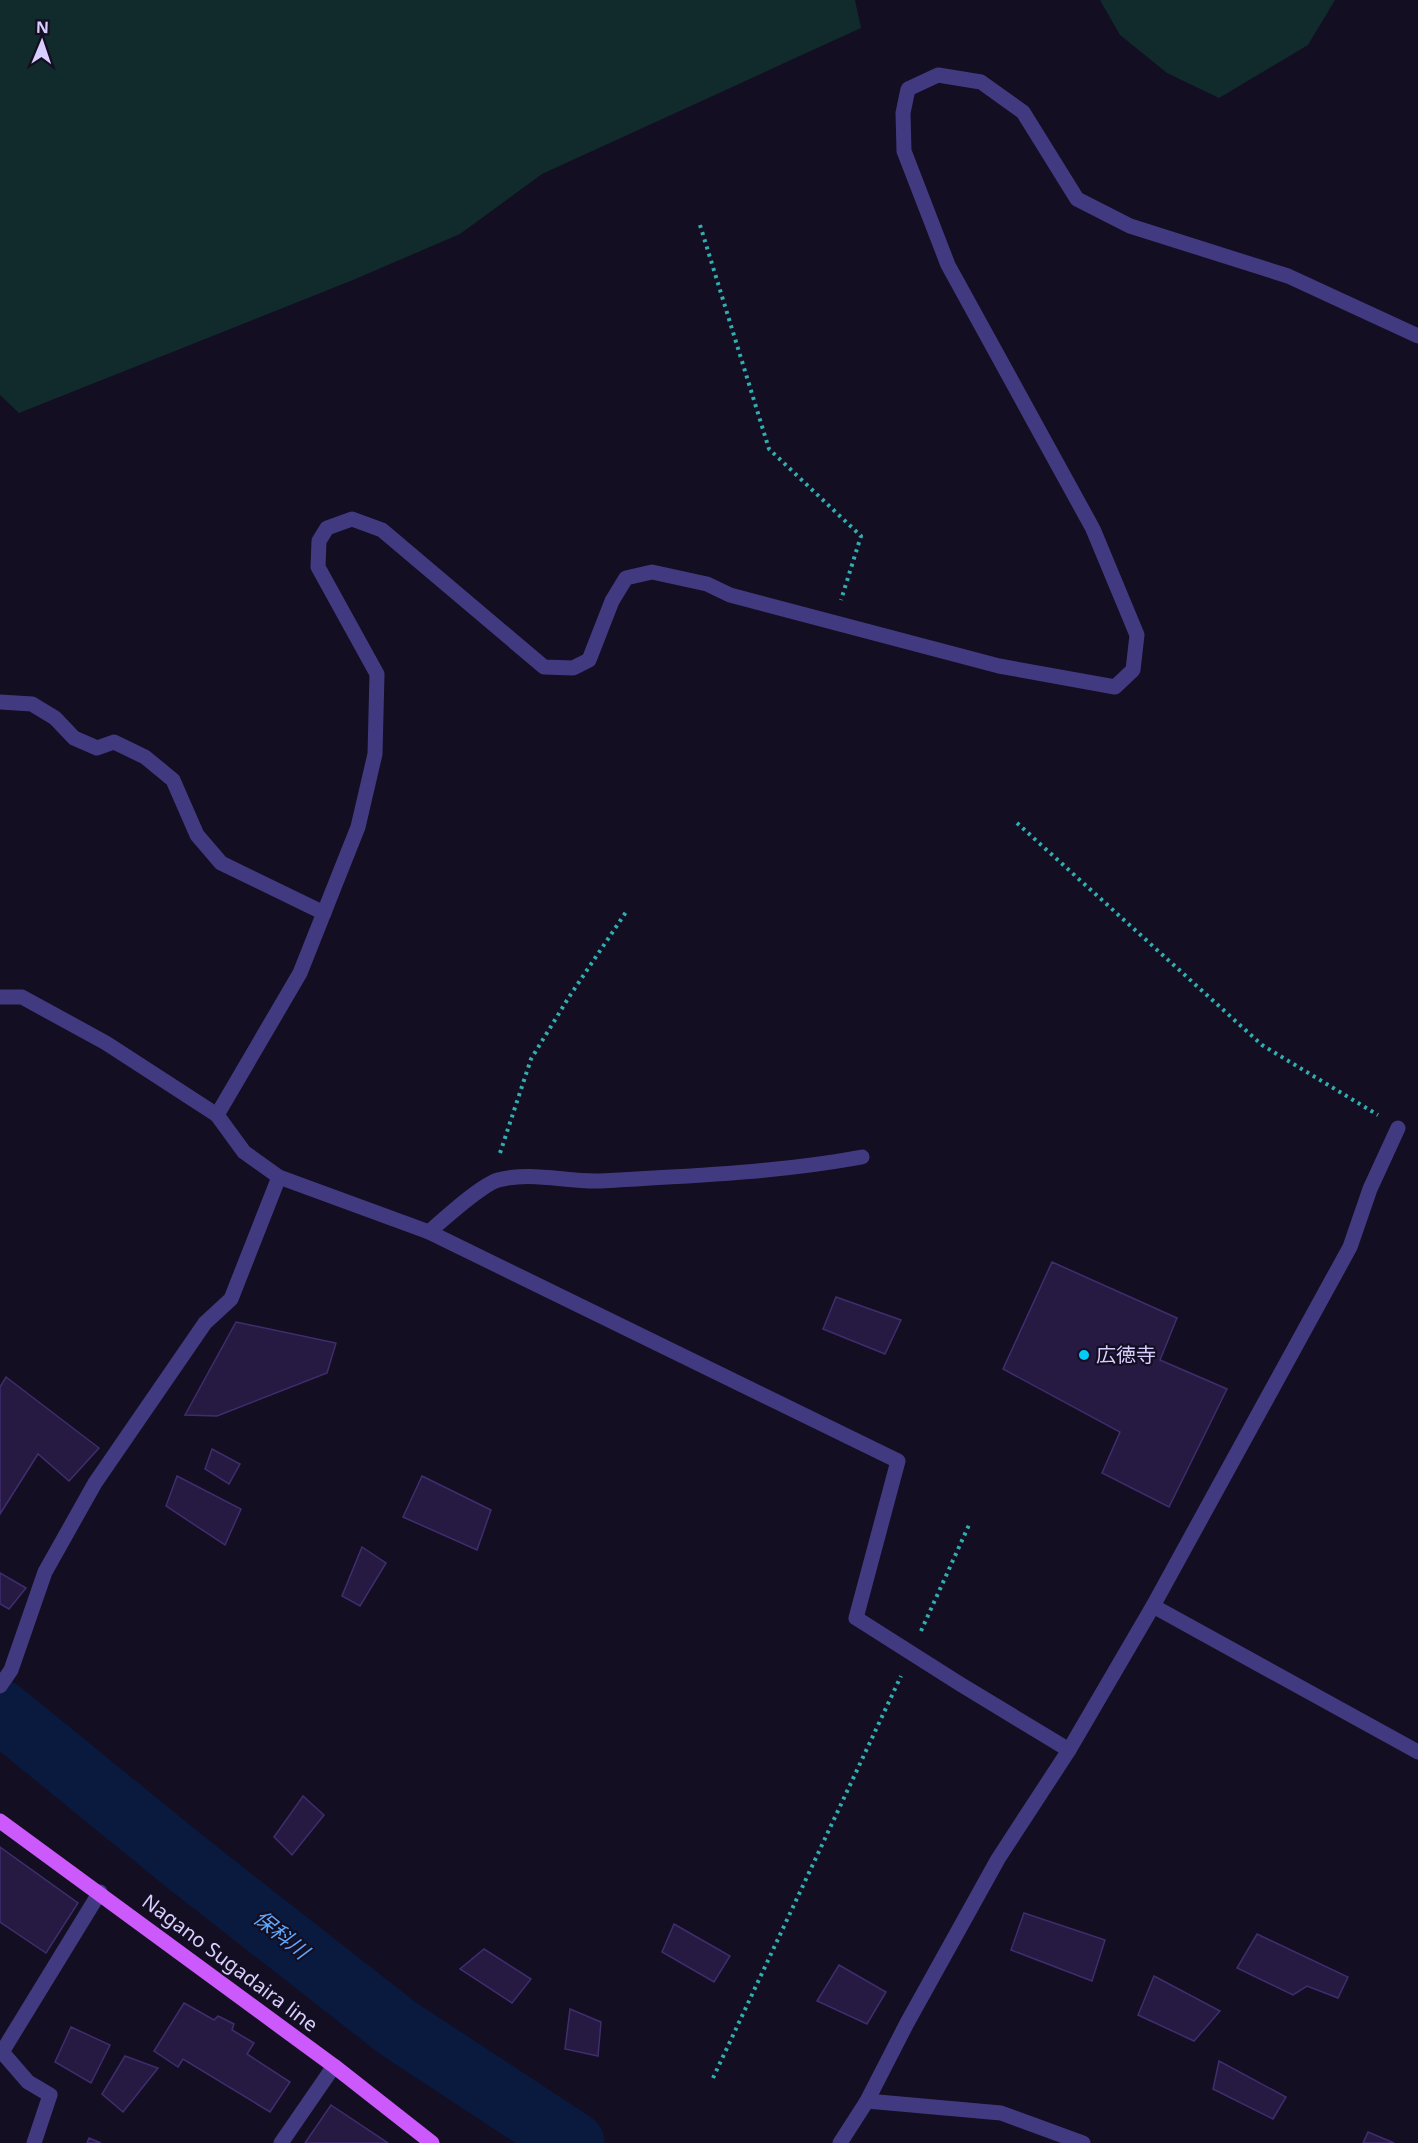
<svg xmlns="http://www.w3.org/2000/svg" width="1418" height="2143" viewBox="0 0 1418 2143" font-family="'Noto Sans','Noto Sans JP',sans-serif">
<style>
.green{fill:#112a2c}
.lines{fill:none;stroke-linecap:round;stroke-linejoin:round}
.river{stroke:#0a193e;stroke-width:63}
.building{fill:#261a42;stroke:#3f2d6e;stroke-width:1.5}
.path{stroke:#30afb2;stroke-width:4;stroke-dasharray:3 4.5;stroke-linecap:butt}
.service{stroke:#423a80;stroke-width:15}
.minor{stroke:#423a80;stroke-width:15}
.primary{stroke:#cc59fc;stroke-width:15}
.poi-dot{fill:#04caf6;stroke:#130e22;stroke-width:2}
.labels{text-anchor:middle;stroke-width:4.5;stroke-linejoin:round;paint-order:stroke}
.poi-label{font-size:20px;fill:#d9cffe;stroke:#130e22;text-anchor:start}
.street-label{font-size:20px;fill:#d9cffe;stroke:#130e22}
.water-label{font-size:21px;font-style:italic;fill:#5fa7fc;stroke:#130e22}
</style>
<rect width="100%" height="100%" fill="#130e22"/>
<!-- green -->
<g class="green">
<polygon points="0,0 855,0 861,28 542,174 460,234 353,280 19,413 0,395"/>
<polygon points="1100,0 1335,0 1308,45 1219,98 1167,73 1120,35"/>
</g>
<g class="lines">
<!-- river -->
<polyline class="river" points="0,1711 188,1864 399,2029 573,2143"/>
</g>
<!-- building -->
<g class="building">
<polygon points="1052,1262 1177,1318 1160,1360 1227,1389 1169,1507 1102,1473 1120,1432 1003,1369"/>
<polygon points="836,1297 901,1320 885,1354 823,1329"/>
<polygon points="236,1322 336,1343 327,1373 217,1416 185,1415"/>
<polygon points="6,1377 99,1448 69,1481 38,1454 0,1514 0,1387"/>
<polygon points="212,1449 240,1464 229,1484 205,1469"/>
<polygon points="177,1476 241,1509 225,1545 166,1506"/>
<polygon points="422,1476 491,1510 477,1550 403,1517"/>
<polygon points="362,1547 386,1563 360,1606 342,1596"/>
<polygon points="0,1573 26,1588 9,1609 0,1604"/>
<polygon points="303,1796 324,1815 292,1855 274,1837"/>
<polygon points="0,1847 78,1903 46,1953 0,1922"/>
<polygon points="1024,1913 1105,1940 1092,1981 1011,1950"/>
<polygon points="674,1924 730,1956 714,1982 662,1952"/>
<polygon points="1257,1934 1348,1977 1338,1998 1307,1986 1293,1995 1237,1968"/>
<polygon points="484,1949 531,1979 512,2003 460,1969"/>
<polygon points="839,1965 886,1992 867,2024 817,2001"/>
<polygon points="1154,1976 1220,2011 1194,2041 1138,2015"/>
<polygon points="184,2003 214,2020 218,2016 234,2024 232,2030 254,2043 247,2054 290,2082 270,2112 183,2059 178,2067 154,2051"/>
<polygon points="570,2009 601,2022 598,2056 565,2049"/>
<polygon points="71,2027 110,2045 91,2083 55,2062"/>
<polygon points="125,2056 158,2068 123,2112 102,2094"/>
<polygon points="1219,2061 1286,2097 1273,2119 1213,2089"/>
<polygon points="331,2105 388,2143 305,2143"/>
<polygon points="1368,2132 1394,2143 1363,2143"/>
<polygon points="89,2138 101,2143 87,2143"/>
</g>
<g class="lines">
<!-- path -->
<g class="path">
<polyline points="700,225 769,449 861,536 841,600"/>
<polyline points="1017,823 1262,1045 1378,1115"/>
<polyline points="500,1153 531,1059 569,997 626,912"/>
<polyline points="921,1631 969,1525"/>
<polyline points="713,2078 901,1676"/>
</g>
<!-- service -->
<polyline class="service" points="34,2143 50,2095 28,2082 2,2052 100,1892"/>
<!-- minor -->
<g class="minor">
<polyline points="0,702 32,704 55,718 74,738 97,748 114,742 145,757 173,780 197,835 221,863 324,913"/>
<polyline points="0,997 22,997 106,1043 217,1115 244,1152 279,1177 429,1232 898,1461 856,1618 960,1684 1069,1750"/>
<polyline points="217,1115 300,973 358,827 375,754 377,674 318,567 319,541 327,528 352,519 382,530 544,667 573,668 589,660 612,601 626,578 652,572 707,584 730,595 999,666 1115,687 1133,670 1137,635 1093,529 948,265 904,151 903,113 908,89 938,75 981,82 1023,112 1077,199 1130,226 1288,276 1418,336"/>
<path d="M429 1232C444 1219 481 1185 498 1180 531 1171 566 1182 599 1181 686 1176 776 1173 862 1157"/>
<polyline points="1153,1606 1418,1752"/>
<polyline points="0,1686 11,1670 45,1572 95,1483 205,1323 231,1299 279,1177"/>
<polyline points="867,2101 1001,2113 1083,2143"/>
<polyline points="281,2143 334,2066"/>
<polyline points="840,2143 867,2101 907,2023 998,1859 1069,1750 1153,1606 1350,1247 1370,1189 1398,1128"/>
</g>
<!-- primary -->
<polyline class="primary" points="0,1821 334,2066 432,2143"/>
</g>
<!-- markers -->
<circle class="poi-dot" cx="1084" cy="1355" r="6"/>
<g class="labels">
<!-- poi labels -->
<g class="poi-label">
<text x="1096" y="1362">広徳寺</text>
</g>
<!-- street labels -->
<g class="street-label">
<text transform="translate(230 1963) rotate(37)" y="7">Nagano Sugadaira line</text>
</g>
<!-- water labels -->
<g class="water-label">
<text transform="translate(281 1935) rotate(39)" y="7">保科川</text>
</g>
</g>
<!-- north arrow -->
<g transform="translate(42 42) rotate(2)" stroke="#130e22" stroke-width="4.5" paint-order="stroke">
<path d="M0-4.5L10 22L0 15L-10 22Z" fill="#d9cffe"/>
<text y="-9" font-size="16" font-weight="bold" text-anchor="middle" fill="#d9cffe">N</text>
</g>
</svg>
